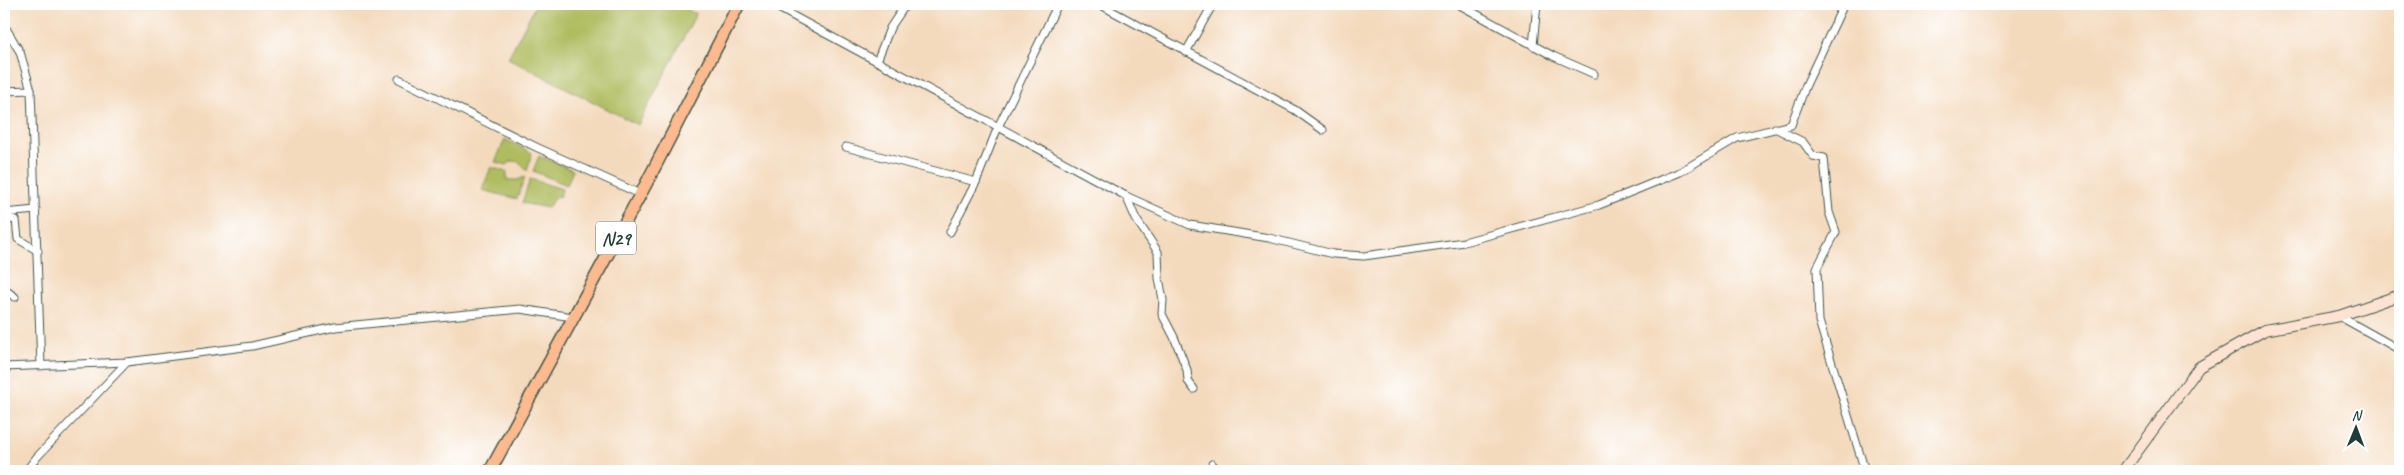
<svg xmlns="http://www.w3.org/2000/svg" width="2404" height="475" viewBox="0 0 2404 475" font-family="Caveat,sans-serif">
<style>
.green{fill:#afbc5e;stroke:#677c49}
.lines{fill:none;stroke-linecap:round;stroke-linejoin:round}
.street-casing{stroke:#3f5549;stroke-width:9}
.secondary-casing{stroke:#3f5549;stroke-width:12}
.primary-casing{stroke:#3f5549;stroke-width:14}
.street{stroke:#fff;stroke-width:7}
.secondary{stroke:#fee3d2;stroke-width:10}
.primary{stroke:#fcba8e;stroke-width:11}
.labels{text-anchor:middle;stroke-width:4;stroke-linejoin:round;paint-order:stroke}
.shield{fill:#fff;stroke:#627771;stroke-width:1}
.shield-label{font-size:19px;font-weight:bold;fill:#1f3d34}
</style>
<rect width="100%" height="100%" fill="#fff"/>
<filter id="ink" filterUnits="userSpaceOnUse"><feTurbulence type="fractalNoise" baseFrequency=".02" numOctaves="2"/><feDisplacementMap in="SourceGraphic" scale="10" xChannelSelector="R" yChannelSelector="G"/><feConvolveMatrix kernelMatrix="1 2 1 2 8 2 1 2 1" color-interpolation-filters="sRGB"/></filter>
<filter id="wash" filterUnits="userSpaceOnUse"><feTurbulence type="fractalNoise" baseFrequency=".0096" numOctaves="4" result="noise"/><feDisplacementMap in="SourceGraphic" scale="20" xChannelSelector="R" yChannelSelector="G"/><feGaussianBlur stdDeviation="1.12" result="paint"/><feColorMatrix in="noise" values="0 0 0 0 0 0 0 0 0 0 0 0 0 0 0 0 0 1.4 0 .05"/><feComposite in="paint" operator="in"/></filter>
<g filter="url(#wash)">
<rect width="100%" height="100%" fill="#f4dabd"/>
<!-- green -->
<g class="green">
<polygon points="536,4 677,4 696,14 638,125 508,58"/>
<polygon points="505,139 532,153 527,171 519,162 512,161 507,165 495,162"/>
<polygon points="539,156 573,170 567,185 533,171"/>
<polygon points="491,167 507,172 507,180 517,180 525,177 517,199 482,190"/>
<polygon points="530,179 562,189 560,196 554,198 548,208 522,203"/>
</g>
</g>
<g filter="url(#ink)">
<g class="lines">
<defs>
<g id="street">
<polyline points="771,4 1126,196 1190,225 1269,238 1333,254 1364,256 1464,242 1599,205 1680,172 1737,138 1791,125 1806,85 1844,4"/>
<polyline points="1099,4 1295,110 1323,130"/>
<polyline points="1458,4 1553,56 1594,74"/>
<polyline points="4,25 20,52 31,90 41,366"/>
<polyline points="1533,46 1537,4"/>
<polyline points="1186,52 1213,4"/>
<polyline points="877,61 890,28 906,4"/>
<polyline points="399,79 536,147 640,194"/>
<polyline points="4,91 31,90"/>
<polyline points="1775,128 1803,142 1813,156 1824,158 1829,212 1836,232 1817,268 1819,321 1865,471"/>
<polyline points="846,147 976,182"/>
<polyline points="1126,196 1136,219 1158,252 1159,278 1163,300 1162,314 1174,337 1187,370 1188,381 1194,389"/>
<polyline points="4,213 36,210"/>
<polyline points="4,218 16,220 18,239 38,251"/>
<polyline points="950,232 976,182 998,127 1058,4"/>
<polyline points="4,289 15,297"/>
<polyline points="2339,316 2400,350"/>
<polyline points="4,367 127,362 252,346 335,327 520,309 573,317"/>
<polyline points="1212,464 1218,471"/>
<polyline points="26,471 37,457 127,362"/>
</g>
<polyline id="secondary" points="2123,471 2199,367 2265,330 2339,316 2400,295"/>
<polyline id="primary" points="490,471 646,184 739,4"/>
</defs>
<!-- street casing -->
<use href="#street" class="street-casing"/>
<!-- secondary casing -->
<use href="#secondary" class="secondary-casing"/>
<!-- primary casing -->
<use href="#primary" class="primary-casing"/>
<!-- street -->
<use href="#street" class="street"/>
<!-- secondary -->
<use href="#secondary" class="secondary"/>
<!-- primary -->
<use href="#primary" class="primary"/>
</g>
</g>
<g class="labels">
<!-- shield labels -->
<rect class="shield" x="596" y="221.5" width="40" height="33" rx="4"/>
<g class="shield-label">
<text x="616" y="245">N29</text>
</g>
</g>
<!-- margin -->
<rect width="2404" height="475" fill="none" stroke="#fff" stroke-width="20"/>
<!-- north arrow -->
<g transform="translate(2356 428) rotate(1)" stroke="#ffffff" stroke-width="4" paint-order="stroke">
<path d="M0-4L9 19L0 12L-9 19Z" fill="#1f3d34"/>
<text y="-8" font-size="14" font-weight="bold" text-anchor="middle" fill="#1f3d34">N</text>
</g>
</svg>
